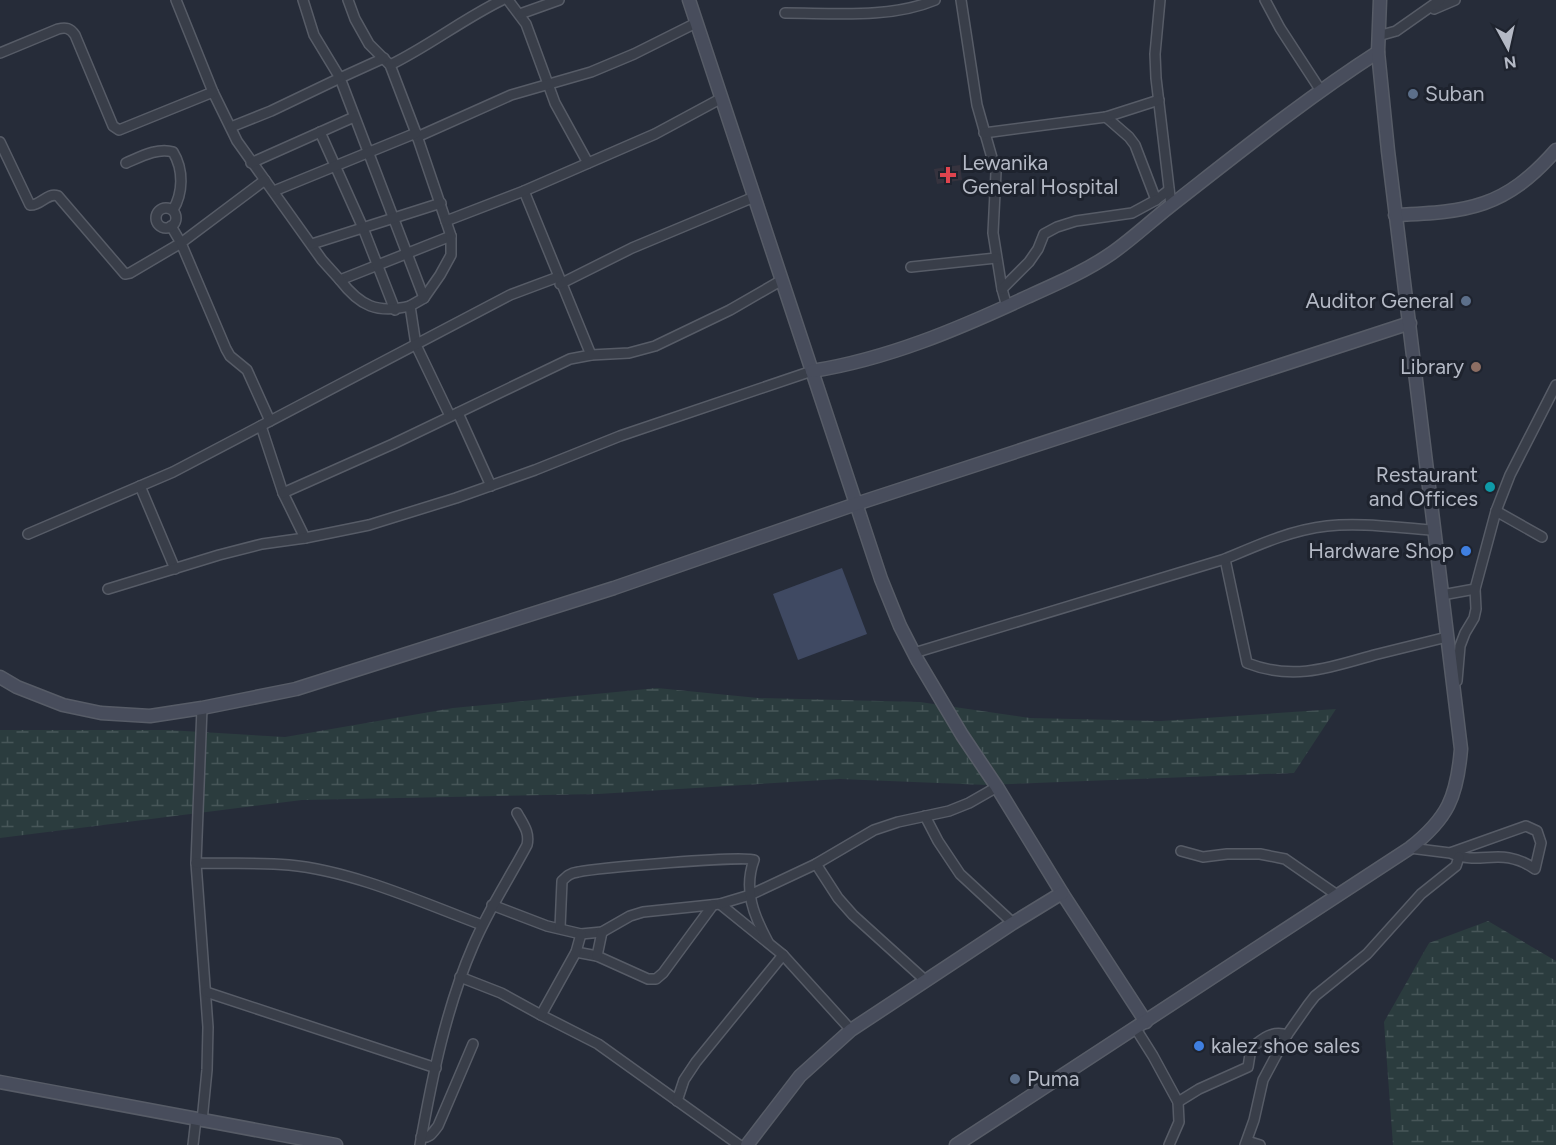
<svg xmlns="http://www.w3.org/2000/svg" width="1556" height="1145" viewBox="0 0 1556 1145" font-family="Figtree,sans-serif">
<style>
.medical{fill:#36333e}
.wetland{fill:url(#wetland-marsh)}
.water{fill:#3f4962}
.lines{fill:none;stroke-linecap:round;stroke-linejoin:round}
.street-casing{stroke:#575c67;stroke-width:12}
.secondary-casing{stroke:#575c67;stroke-width:15}
.street{stroke:#393e49;stroke-width:9}
.secondary{stroke:#484d5c;stroke-width:12}
.service-dot{fill:#5c6f8a;stroke:#1e232e;stroke-width:2}
.health-dot{fill:#e0444e;stroke:#1e232e;stroke-width:2}
.education-dot{fill:#8d6e63;stroke:#1e232e;stroke-width:2}
.culture-dot{fill:#0f9aa8;stroke:#1e232e;stroke-width:2}
.shop-dot{fill:#3f7fe0;stroke:#1e232e;stroke-width:2}
.labels{text-anchor:middle;stroke-width:6;stroke-linejoin:round;paint-order:stroke}
.poi-label{font-size:21px;fill:#b4b9c5;stroke:#1e232e;text-anchor:start}
</style>
<defs>
<pattern id="wetland-marsh" width="20" height="14" patternUnits="userSpaceOnUse" patternTransform="scale(1.5)"><rect width="20" height="14" fill="#2b3c3e"/><path d="M1 5h8M5 5V1M11 12h8M15 12V8" fill="none" stroke="#475658"/></pattern>
</defs>
<rect width="100%" height="100%" fill="#262c39"/>
<!-- medical -->
<polygon class="medical" points="960,165 962,180 937,184 934,169"/>
<!-- wetland -->
<g class="wetland">
<polygon points="657,688 758,698 920,702 1030,718 1161,721 1336,709 1294,773 987,785 840,779 598,794 302,800 0,838 0,730 168,730 285,737 453,708"/>
<polygon points="1488,921 1556,961 1556,1145 1393,1145 1384,1022 1429,943"/>
</g>
<!-- water -->
<polygon class="water" points="842,568 867,634 798,660 773,594"/>
<g class="lines">
<defs>
<g id="street">
<polyline points="176,0 213,92 237,141 322,260 340,280 451,236"/>
<polyline points="348,0 355,19 369,44 390,65 416,133 451,236 451,255 440,275 424,298 410,306 416,345 450,416"/>
<polyline points="508,0 526,24 555,103 588,163"/>
<polyline points="961,0 977,105 996,172 993,233 1002,289 1007,307"/>
<polyline points="1160,0 1155,54 1156,78 1171,205"/>
<polyline points="1265,0 1280,28 1321,91"/>
<polyline points="1434,9 1455,0"/>
<path d="M785 13C833 13 890 19 935 0"/>
<polyline points="520,14 559,0"/>
<polyline points="1378,36 1396,31 1440,0"/>
<path d="M0 53 58 29C66 27 70 28 75 35L113 126 119 130 213 92"/>
<polyline points="384,58 340,78 424,298"/>
<path d="M390 65C429 46 463 19 502 0"/>
<polyline points="1106,117 1129,137 1135,145 1156,200 1169,190"/>
<polyline points="231,127 271,111 340,78 314,35 303,0"/>
<polyline points="320,132 363,228 395,310"/>
<polyline points="984,133 1106,117 1159,100"/>
<polyline points="417,137 511,95 591,72 634,54 696,23"/>
<path d="M0 142 30 205C41 206 47 192 58 196L125 274 130 273 181 243 171 226"/>
<path d="M126 163C140 157 158 147 173 152 184 170 183 193 173 210"/>
<polyline points="251,163 354,117"/>
<polyline points="265,180 181,243 226,349 230,356 247,370 270,421"/>
<polyline points="274,191 416,133"/>
<polyline points="524,191 591,355"/>
<circle cx="166" cy="218" r="10"/>
<polyline points="446,221 524,191 655,134 720,99"/>
<polyline points="312,244 441,203"/>
<polyline points="911,267 996,258"/>
<path d="M340 280C360 306 377 314 410 306"/>
<polyline points="560,284 632,248 754,197"/>
<polyline points="1002,289 1029,262 1038,249 1044,234 1057,227 1076,221 1132,213 1156,200"/>
<polyline points="458,413 491,486"/>
<polyline points="261,426 283,493 305,538"/>
<polyline points="140,486 175,569"/>
<polyline points="283,493 393,444 570,359 591,355 629,353 655,346 730,310 782,280"/>
<polyline points="1496,511 1542,537"/>
<polyline points="28,534 173,472 510,295 558,277"/>
<path d="M1225 559 1247 663C1293 681 1329 668 1374 655 1398 649 1422 643 1447 637"/>
<polyline points="108,589 219,555 262,544 305,538 369,525 456,498 535,470 620,436 812,371"/>
<polyline points="1442,595 1475,589 1496,511 1510,475 1556,385"/>
<path d="M914 653 1225 559C1258 545 1291 530 1327 526 1361 522 1399 528 1433 530"/>
<polyline points="1457,681 1460,646 1465,633 1474,618 1476,609 1475,589"/>
<polyline points="202,708 196,863 208,1027 207,1070 202,1121"/>
<polyline points="925,816 938,841 960,874 1013,923"/>
<path d="M1410 848 1450 853 1526 826 1537 831 1541 843 1535 869C1500 845 1482 867 1450 853"/>
<polyline points="1181,851 1203,857 1227,854 1260,854 1285,859 1337,895"/>
<path d="M196 863C227 864 258 862 289 865 353 871 421 902 482 925"/>
<polyline points="816,864 838,898 853,915 926,981"/>
<polyline points="720,904 783,955 851,1030"/>
<polyline points="492,905 547,926 581,934 602,932 630,916 643,912 720,904 750,895 816,864 874,830 898,822 949,811 969,803 997,787"/>
<path d="M560 928 562 881C567 876 570 873 578 872 597 868 745 855 754 860 743 890 754 916 768 942"/>
<polyline points="576,952 597,956 648,979 656,979 663,973 713,905"/>
<polyline points="597,956 602,932"/>
<polyline points="460,977 501,993 541,1015 598,1044 739,1145"/>
<polyline points="206,992 436,1068"/>
<polyline points="541,1015 576,952 581,934"/>
<polyline points="1136,1029 1153,1056 1178,1102 1179,1122 1169,1145"/>
<polyline points="677,1101 684,1080 696,1062 783,955"/>
<path d="M1178 1102 1199 1089 1248 1067 1251 1048C1262 1039 1272 1030 1287 1035"/>
<path d="M421 1137C430 1139 433 1132 438 1126L473 1044"/>
<polyline points="1247,1141 1260,1145"/>
<polyline points="193,1145 196,1119"/>
<path d="M420 1145C432 1078 446 1008 473 946 488 910 509 879 527 845 530 832 523 824 517 813"/>
<polyline points="1245,1145 1254,1120 1263,1080 1287,1035 1308,1005 1315,996 1367,954 1421,894 1456,866 1459,857"/>
</g>
<g id="secondary">
<polyline points="689,0 881,579 900,626 918,661 962,735 997,787 1062,893 1146,1022"/>
<path d="M1395 215C1469 212 1505 208 1556 150"/>
<path d="M812 371C888 359 958 329 1027 297 1056 284 1086 271 1112 253 1132 239 1150 222 1169 207 1237 154 1305 99 1378 52"/>
<polyline points="0,677 17,687 63,705 101,713 150,716 202,708 296,689 614,588 856,504 1410,323"/>
<polyline points="0,1082 336,1145"/>
<polyline points="747,1145 800,1076 851,1030 1013,923 1062,893"/>
<path d="M956 1145 1410 848C1448 818 1457 797 1461 749L1388 151 1378 52 1380 0"/>
</g>
</defs>
<!-- street casing -->
<use href="#street" class="street-casing"/>
<!-- secondary casing -->
<use href="#secondary" class="secondary-casing"/>
<!-- street -->
<use href="#street" class="street"/>
<!-- secondary -->
<use href="#secondary" class="secondary"/>
</g>
<!-- markers -->
<g class="service-dot">
<circle cx="1413" cy="94" r="6"/>
<circle cx="1466" cy="301" r="6"/>
<circle cx="1015" cy="1079" r="6"/>
</g>
<path class="health-dot" d="M945 166h6v6h6v6h-6v6h-6v-6h-6v-6h6z"/>
<circle class="education-dot" cx="1476" cy="367" r="6"/>
<circle class="culture-dot" cx="1490" cy="487" r="6"/>
<g class="shop-dot">
<circle cx="1466" cy="551" r="6"/>
<circle cx="1199" cy="1046" r="6"/>
</g>
<g class="labels">
<!-- poi labels -->
<g class="poi-label">
<text x="1425" y="101">Suban</text>
<text x="962" y="170">Lewanika<tspan x="962" dy="24">General Hospital</tspan></text>
<text x="1454" y="308" text-anchor="end">Auditor General</text>
<text x="1464" y="374" text-anchor="end">Library</text>
<text x="1478" y="482" text-anchor="end">Restaurant<tspan x="1478" dy="24">and Offices</tspan></text>
<text x="1454" y="558" text-anchor="end">Hardware Shop</text>
<text x="1211" y="1053">kalez shoe sales</text>
<text x="1027" y="1086">Puma</text>
</g>
</g>
<!-- north arrow -->
<g transform="translate(1508 48) rotate(172)" stroke="#1e232e" stroke-width="4.5" paint-order="stroke">
<path d="M0-4.5L10 22L0 15L-10 22Z" fill="#b4b9c5"/>
<text y="-9" font-size="16" font-weight="bold" text-anchor="middle" fill="#b4b9c5">N</text>
</g>
</svg>
